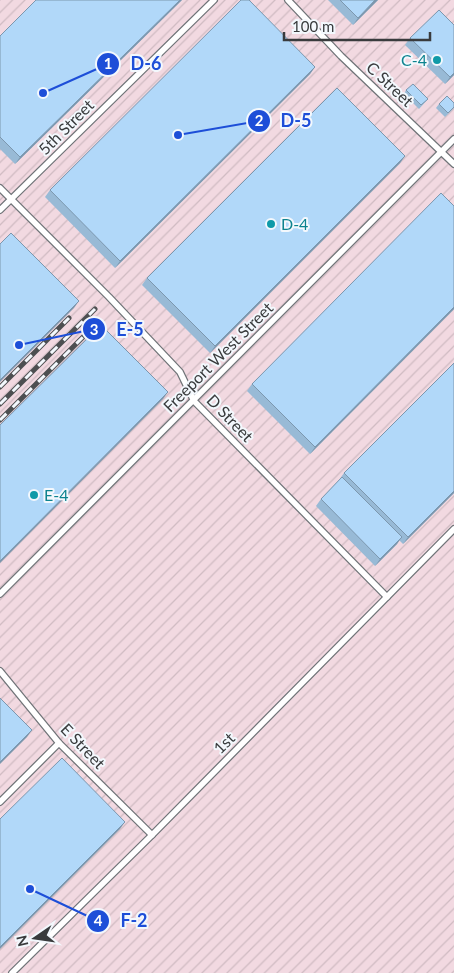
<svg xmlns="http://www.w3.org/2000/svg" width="454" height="973" viewBox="0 0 454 973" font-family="Lato,sans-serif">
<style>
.industrial{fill:url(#industrial-furrows)}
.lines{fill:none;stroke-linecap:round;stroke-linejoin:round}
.lane-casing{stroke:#707478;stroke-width:8}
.lane{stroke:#fff;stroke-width:5.5}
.rail-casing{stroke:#4d4f51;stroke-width:5}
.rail{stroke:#f3f8fd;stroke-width:3;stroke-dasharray:9;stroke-linecap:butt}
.wall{fill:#98bad6}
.shaded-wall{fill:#7c97ae}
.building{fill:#b1d8f9;stroke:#7c97ae}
.culture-dot{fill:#0f9aa8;stroke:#f3f8fd;stroke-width:2}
.labels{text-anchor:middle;stroke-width:4;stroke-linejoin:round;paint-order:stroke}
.culture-label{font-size:16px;fill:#0d838f;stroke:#f3f8fd;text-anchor:start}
.street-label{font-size:16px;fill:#393b3d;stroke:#f3f8fd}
.leader{fill:none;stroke:#1d4ed8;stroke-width:2}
.callout-dot{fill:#1d4ed8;stroke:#f3f8fd;stroke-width:2}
.mark-label{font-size:15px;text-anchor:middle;font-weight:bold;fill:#fff}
.callout-label{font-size:18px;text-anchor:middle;font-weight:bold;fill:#1d4ed8;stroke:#f3f8fd;stroke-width:4;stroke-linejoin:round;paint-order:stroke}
</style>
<defs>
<pattern id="industrial-furrows" width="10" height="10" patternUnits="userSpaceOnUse" patternTransform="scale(1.25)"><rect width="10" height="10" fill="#f2d9e1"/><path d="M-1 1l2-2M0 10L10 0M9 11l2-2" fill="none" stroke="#d0bbc2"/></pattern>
</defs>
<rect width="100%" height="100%" fill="#e6ebef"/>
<!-- industrial -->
<rect class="industrial" x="0" y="0" width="454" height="973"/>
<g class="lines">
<defs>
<g id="lane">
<polyline points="288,0 341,56 454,164"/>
<polyline points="0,188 109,297 180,372 194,401 387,597"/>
<polyline points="0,210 214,0"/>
<polyline points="0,594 454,139"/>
<polyline points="0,671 59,743 152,835"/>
<polyline points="0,802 59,743"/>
<polyline points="12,973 152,835 454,529"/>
</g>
</defs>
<!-- lane casing -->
<use href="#lane" class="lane-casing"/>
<!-- lane -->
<use href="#lane" class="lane"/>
<defs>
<g id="rail">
<polyline points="0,387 69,318"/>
<polyline points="0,404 95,309"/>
<polyline points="0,420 91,329"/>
</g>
</defs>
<!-- rail casing -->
<use href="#rail" class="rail-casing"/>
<!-- rail -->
<use href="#rail" class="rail"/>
</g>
<!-- wall -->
<g class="wall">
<polygon points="182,0 15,164 0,149 0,36"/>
<polygon points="328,0 378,0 353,25"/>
<polygon points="454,25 454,75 445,84 405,45 410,38"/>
<polygon points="315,67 310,74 115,268 45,197 50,190"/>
<polygon points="406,90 428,99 419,109 404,94"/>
<polygon points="454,103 454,108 445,117 436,108 439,104"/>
<polygon points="405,156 400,163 210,353 142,285 147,278"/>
<polygon points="454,206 454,309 310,454 247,391 252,384"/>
<polygon points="344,473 454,493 403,544 399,540 397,544 375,566 316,506 321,499 339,480"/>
</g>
<!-- shaded-wall -->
<g class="shaded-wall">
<polygon points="180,0 182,0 15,164 20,157"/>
<polygon points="375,0 378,0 353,25 358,18"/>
<polygon points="315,67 310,74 115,268 120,261"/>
<polygon points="454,73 454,75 445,84 450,77"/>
<polygon points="405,156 400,163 210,353 215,346"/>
<polygon points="79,301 74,308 0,382 0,380"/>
<polygon points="454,307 454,309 310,454 315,447"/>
<polygon points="168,392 163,399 0,563 0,561"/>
<polygon points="454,491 454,493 403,544 408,537"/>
<polygon points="402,537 397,544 375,566 380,559"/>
<polygon points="32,730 27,737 0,764 0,762"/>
<polygon points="125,822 120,829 0,949 0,947"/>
</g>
<!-- building -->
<g class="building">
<polygon points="36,0 180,0 20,157 0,137 0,36"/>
<polygon points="241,0 249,0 315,67 120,261 50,190"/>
<polygon points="340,0 375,0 358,18"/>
<polygon points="439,10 454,25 454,73 450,77 410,38"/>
<polygon points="413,84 428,99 421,105 406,90"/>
<polygon points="337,88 405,156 215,346 147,278"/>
<polygon points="447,96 454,103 454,107 448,113 439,104"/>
<polygon points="441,193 454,206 454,307 315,447 252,384"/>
<polygon points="11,233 79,301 0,380 0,244"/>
<polygon points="101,325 168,392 0,561 0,425"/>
<polygon points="454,363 454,491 408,537 344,473"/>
<polygon points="342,477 402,537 380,559 321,499"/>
<polygon points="0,698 32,730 0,762"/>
<polygon points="62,758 125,822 0,947 0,819"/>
</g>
<!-- markers -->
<g class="culture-dot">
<circle cx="437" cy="60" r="5"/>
<circle cx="271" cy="224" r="5"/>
<circle cx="34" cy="495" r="5"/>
</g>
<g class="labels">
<!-- culture labels -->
<g class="culture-label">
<text x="427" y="66" text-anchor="end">C-4</text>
<text x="281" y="230">D-4</text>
<text x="44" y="501">E-4</text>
</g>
<!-- street labels -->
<g class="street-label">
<text transform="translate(390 84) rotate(43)" y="6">C Street</text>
<text transform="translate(66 127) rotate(-45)" y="6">5th Street</text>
<text transform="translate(218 357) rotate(-45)" y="6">Freeport West Street</text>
<text transform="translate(230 418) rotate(46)" y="6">D Street</text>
<text transform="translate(224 743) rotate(-45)" y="6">1st</text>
<text transform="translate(83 746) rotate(46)" y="6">E Street</text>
</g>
</g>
<!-- callouts -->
<path class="leader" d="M43 93L108 64M178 135L259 121M19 345L94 329M30 889L98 921"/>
<g class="callout-dot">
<circle cx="43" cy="93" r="5"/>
<circle cx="178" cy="135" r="5"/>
<circle cx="19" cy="345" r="5"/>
<circle cx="30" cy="889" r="5"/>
<circle cx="108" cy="64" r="12"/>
<circle cx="259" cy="121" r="12"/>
<circle cx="94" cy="329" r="12"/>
<circle cx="98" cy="921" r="12"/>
</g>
<g class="mark-label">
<text x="108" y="69">1</text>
<text x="259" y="126">2</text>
<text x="94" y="335">3</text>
<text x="98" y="926">4</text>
</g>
<g class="callout-label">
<text x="146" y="70">D-6</text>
<text x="296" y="127">D-5</text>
<text x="130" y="336">E-5</text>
<text x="134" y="927">F-2</text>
</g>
<!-- north arrow -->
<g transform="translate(35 938) rotate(257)" stroke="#f3f8fd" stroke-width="4" paint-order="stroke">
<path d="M0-4L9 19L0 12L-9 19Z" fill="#393b3d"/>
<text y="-8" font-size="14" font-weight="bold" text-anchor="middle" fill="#393b3d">N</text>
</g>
<!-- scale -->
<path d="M284 32v8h146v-8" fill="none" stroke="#393b3d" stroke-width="2.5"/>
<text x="292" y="32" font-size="15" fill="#393b3d" stroke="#f3f8fd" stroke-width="4" paint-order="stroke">100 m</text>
</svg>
